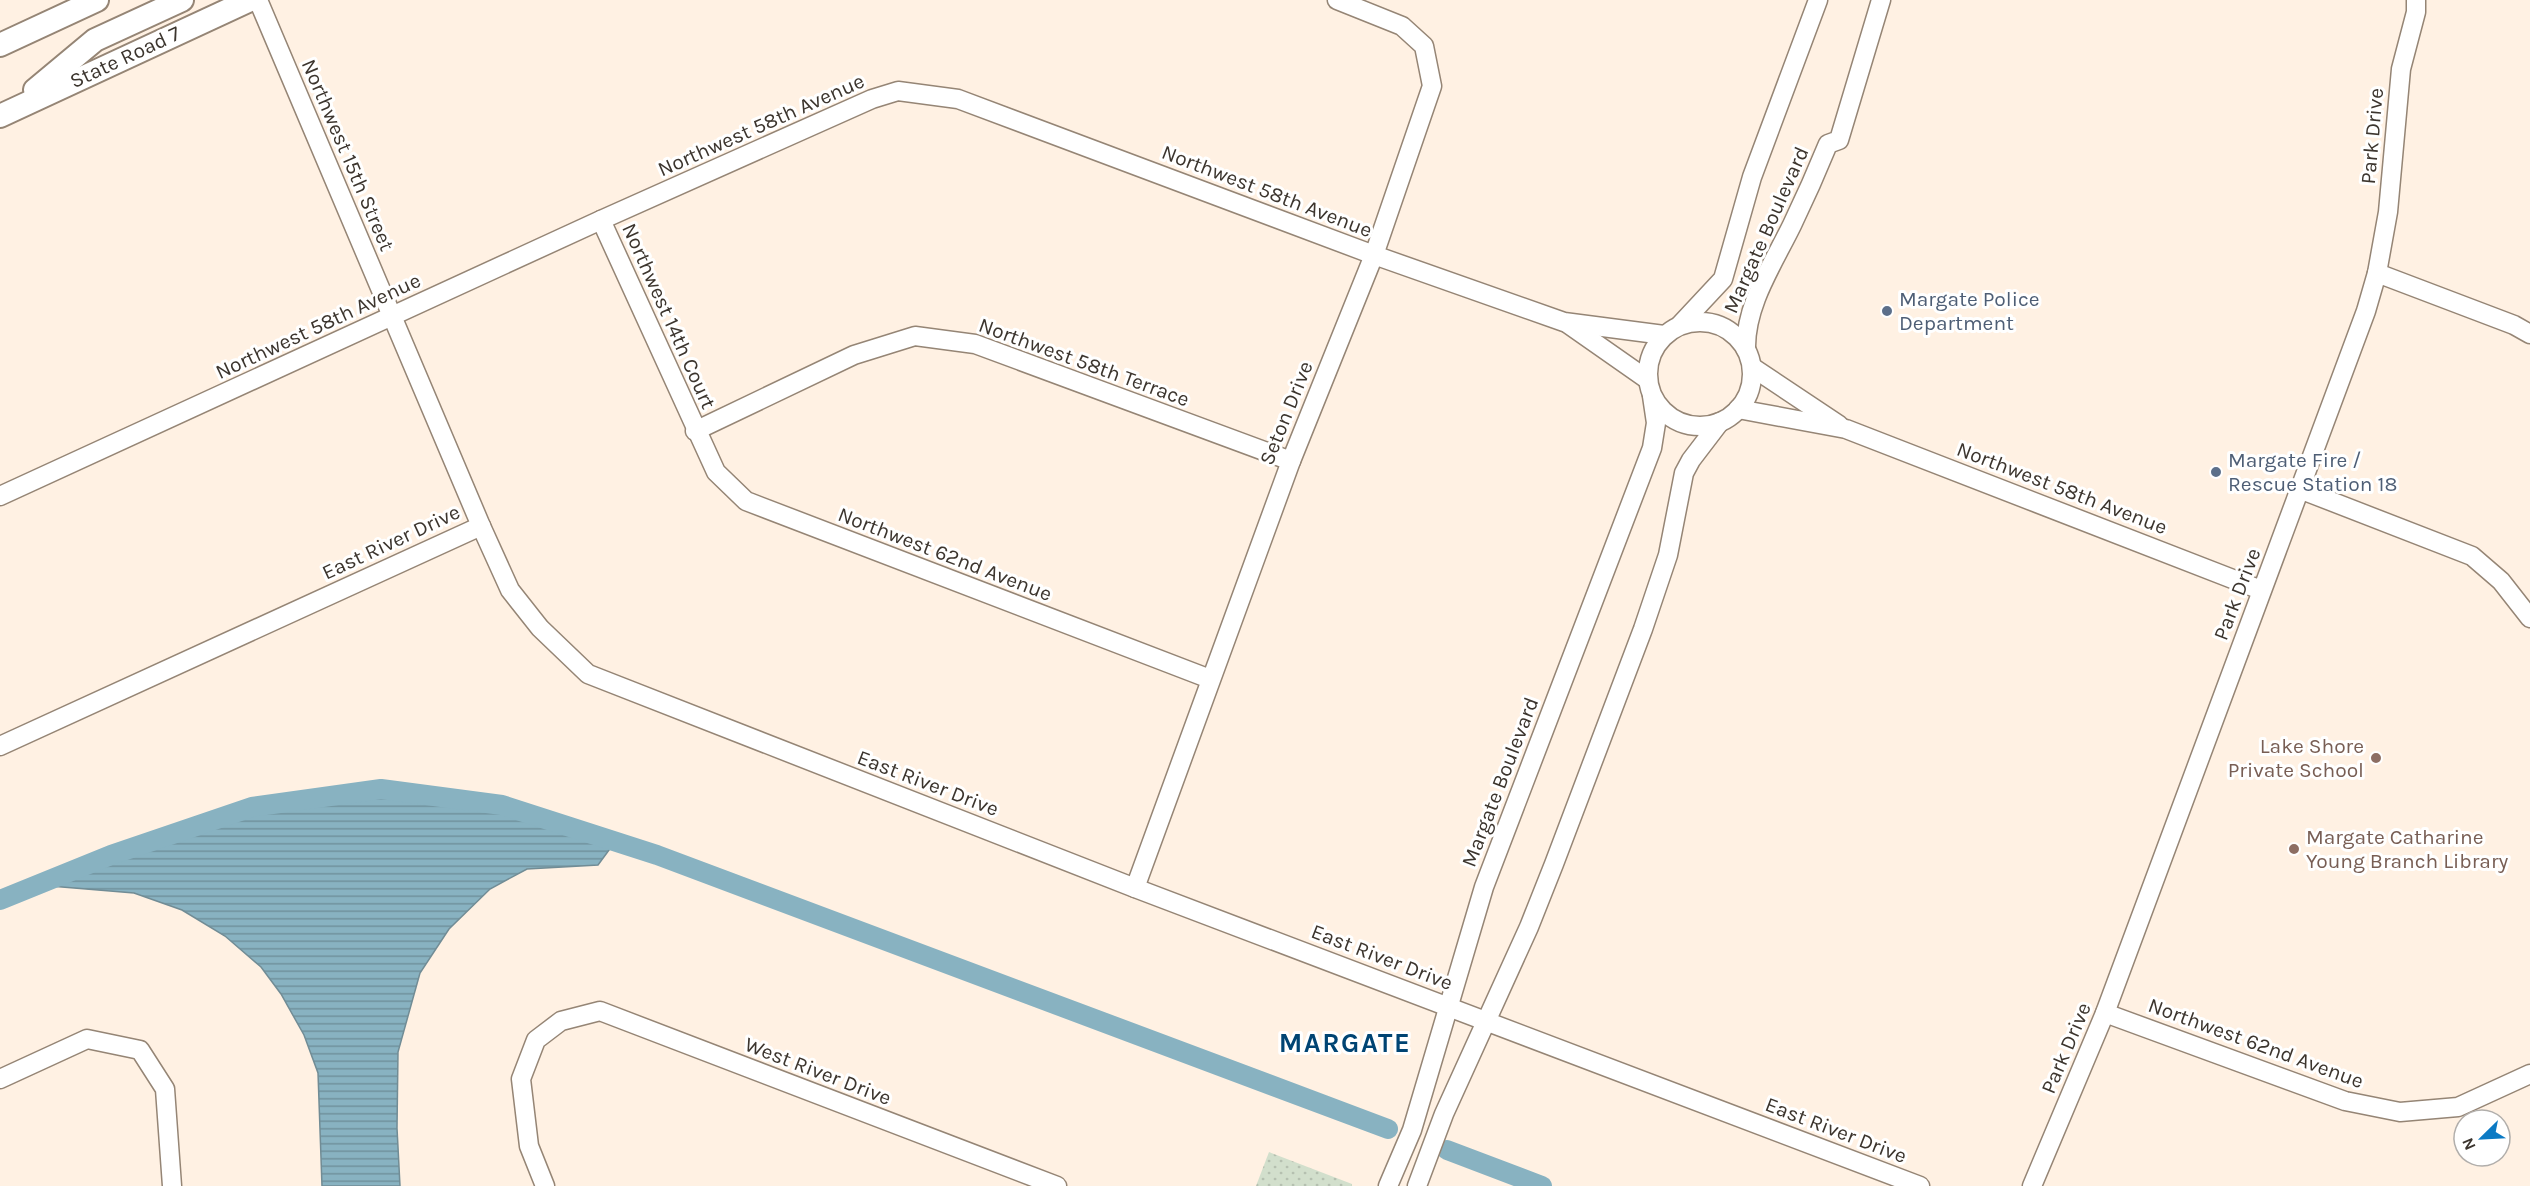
<svg xmlns="http://www.w3.org/2000/svg" width="2530" height="1186" viewBox="0 0 2530 1186" font-family="Karla,sans-serif">
<style>
.park{fill:url(#park-dots)}
.water{fill:url(#water-rules);stroke:#718c95;stroke-width:1.5}
.lines{fill:none;stroke-linecap:round;stroke-linejoin:round}
.canal{stroke:#88b2c1;stroke-width:20}
.minor-casing{stroke:#958575;stroke-width:21}
.major-casing{stroke:#958575;stroke-width:26}
.minor{stroke:#fff;stroke-width:18}
.major{stroke:#fff;stroke-width:22}
.service-dot{fill:#5c6f8a;stroke:#fff;stroke-width:2}
.education-dot{fill:#8d6e63;stroke:#fff;stroke-width:2}
.labels{text-anchor:middle;stroke-width:6;stroke-linejoin:round;paint-order:stroke}
.street-label{font-size:21px;fill:#3c352e;stroke:#fff}
.service-label{font-size:21px;fill:#4e5e75;stroke:#fff;text-anchor:start}
.education-label{font-size:21px;fill:#785e54;stroke:#fff;text-anchor:end}
.district-label{font-size:27px;font-weight:bold;letter-spacing:1.5px;fill:#004473;stroke:#fff}
</style>
<defs>
<pattern id="park-dots" width="8" height="8" patternUnits="userSpaceOnUse" patternTransform="scale(1.5)"><rect width="8" height="8" fill="#d2dfcc"/><path d="M2 2h.1M6 6h.1" fill="none" stroke="#b5c0b0" stroke-width="1.8" stroke-linecap="round"/></pattern>
<pattern id="water-rules" width="6" height="5" patternUnits="userSpaceOnUse" patternTransform="scale(1.5)"><rect width="6" height="5" fill="#88b2c1"/><path d="M0 2.5h6" fill="none" stroke="#70929d"/></pattern>
</defs>
<rect width="100%" height="100%" fill="#fff1e3"/>
<!-- park -->
<polygon class="park" points="1269,1152 1352,1184 1352,1186 1256,1186"/>
<!-- water -->
<polygon class="water" points="381,789 502,805 615,842 598,865 527,869 490,889 449,929 420,973 398,1052 397,1128 400,1186 322,1186 318,1073 304,1035 281,994 261,967 225,936 182,910 134,893 38,885 111,855 252,807"/>
<g class="lines">
<!-- canal -->
<g class="canal">
<polyline points="0,900 111,855 252,807 381,789 502,805 657,855 1388,1129"/>
<polyline points="1447,1150 1542,1186"/>
</g>
<defs>
<g id="minor">
<polyline points="258,0 481,526 510,590 540,628 588,674 1135,888 1920,1186"/>
<polyline points="601,220 716,472 746,501 1210,679"/>
<polyline points="2377,273 2514,325 2530,334"/>
<circle cx="1700" cy="374" r="52"/>
<polyline points="1568,324 1648,380"/>
<polyline points="1680,325 1723,279 1752,177 1818,0"/>
<path d="M1746 349C1745 305 1773 264 1792 225 1805 198 1817 171 1828 144L1839 140 1881 0"/>
<polyline points="1752,367 1839,425"/>
<polyline points="1738,409 1846,429 2261,590"/>
<polyline points="695,431 854,355 915,336 975,344 1291,461"/>
<polyline points="2302,490 2472,556 2501,581 2530,618"/>
<polyline points="0,496 601,220 872,99 898,91 958,99 1374,255 1564,322 1664,335"/>
<polyline points="0,746 481,526"/>
<polyline points="1135,888 1291,461 1374,255 1432,86 1424,46 1402,26 1337,0"/>
<polyline points="2105,1013 2345,1101 2400,1112 2458,1107 2530,1074"/>
<polyline points="0,1079 87,1039 140,1050 165,1089 172,1186"/>
<polyline points="545,1186 529,1146 521,1079 536,1040 561,1021 600,1011 1057,1186"/>
<polyline points="1388,1186 1412,1130 1484,887 1652,448 1656,423 1652,396"/>
<polyline points="1417,1186 1444,1114 1529,927 1554,864 1643,629 1668,555 1684,473 1691,460 1720,422"/>
<polyline points="2032,1186 2105,1013 2366,311 2377,273 2388,212 2401,69 2416,12 2416,0"/>
</g>
<g id="major">
<polyline points="0,45 97,0"/>
<polyline points="35,90 95,40 182,0"/>
<polyline points="0,116 250,0"/>
</g>
</defs>
<!-- minor casing -->
<use href="#minor" class="minor-casing"/>
<!-- major casing -->
<use href="#major" class="major-casing"/>
<!-- minor -->
<use href="#minor" class="minor"/>
<!-- major -->
<use href="#major" class="major"/>
</g>
<!-- markers -->
<g class="service-dot">
<circle cx="1887" cy="311" r="6"/>
<circle cx="2216" cy="472" r="6"/>
</g>
<g class="education-dot">
<circle cx="2376" cy="758" r="6"/>
<circle cx="2294" cy="849" r="6"/>
</g>
<g class="labels">
<!-- street labels -->
<g class="street-label">
<text transform="translate(125 57) rotate(-25)" y="7">State Road 7</text>
<text transform="translate(761 125) rotate(-24)" y="7">Northwest 58th Avenue</text>
<text transform="translate(2372 136) rotate(-85)" y="7">Park Drive</text>
<text transform="translate(348 155) rotate(67)" y="7">Northwest 15th Street</text>
<text transform="translate(1267 191) rotate(21)" y="7">Northwest 58th Avenue</text>
<text transform="translate(1766 230) rotate(-66)" y="7">Margate Boulevard</text>
<text transform="translate(669 316) rotate(66)" y="7">Northwest 14th Court</text>
<text transform="translate(318 326) rotate(-25)" y="7">Northwest 58th Avenue</text>
<text transform="translate(1084 362) rotate(20)" y="7">Northwest 58th Terrace</text>
<text transform="translate(1286 413) rotate(-68)" y="7">Seton Drive</text>
<text transform="translate(2062 488) rotate(21)" y="7">Northwest 58th Avenue</text>
<text transform="translate(391 542) rotate(-25)" y="7">East River Drive</text>
<text transform="translate(945 554) rotate(21)" y="7">Northwest 62nd Avenue</text>
<text transform="translate(2237 594) rotate(-69)" y="7">Park Drive</text>
<text transform="translate(1500 782) rotate(-69)" y="7">Margate Boulevard</text>
<text transform="translate(928 783) rotate(21)" y="7">East River Drive</text>
<text transform="translate(1382 957) rotate(21)" y="7">East River Drive</text>
<text transform="translate(2256 1043) rotate(20)" y="7">Northwest 62nd Avenue</text>
<text transform="translate(2066 1048) rotate(-67)" y="7">Park Drive</text>
<text transform="translate(818 1071) rotate(21)" y="7">West River Drive</text>
<text transform="translate(1836 1130) rotate(21)" y="7">East River Drive</text>
</g>
<!-- service labels -->
<g class="service-label">
<text x="1899" y="306">Margate Police<tspan x="1899" dy="24">Department</tspan></text>
<text x="2228" y="467">Margate Fire /<tspan x="2228" dy="24">Rescue Station 18</tspan></text>
</g>
<!-- education labels -->
<g class="education-label">
<text x="2364" y="753">Lake Shore<tspan x="2364" dy="24">Private School</tspan></text>
<text x="2306" y="844" text-anchor="start">Margate Catharine<tspan x="2306" dy="24">Young Branch Library</tspan></text>
</g>
<!-- district labels -->
<g class="district-label">
<text x="1345" y="1052">MARGATE</text>
</g>
</g>
<!-- north arrow -->
<g transform="translate(2482 1138) rotate(246)"><circle r="28" fill="#ffffff" stroke="#b1aeab" stroke-width="1.5"/>
<path d="M0-4.5L10 22L0 15L-10 22Z" fill="#0b7ac4"/>
<text y="-9" font-size="16" font-weight="bold" text-anchor="middle" fill="#3c352e">N</text>
</g>
</svg>
